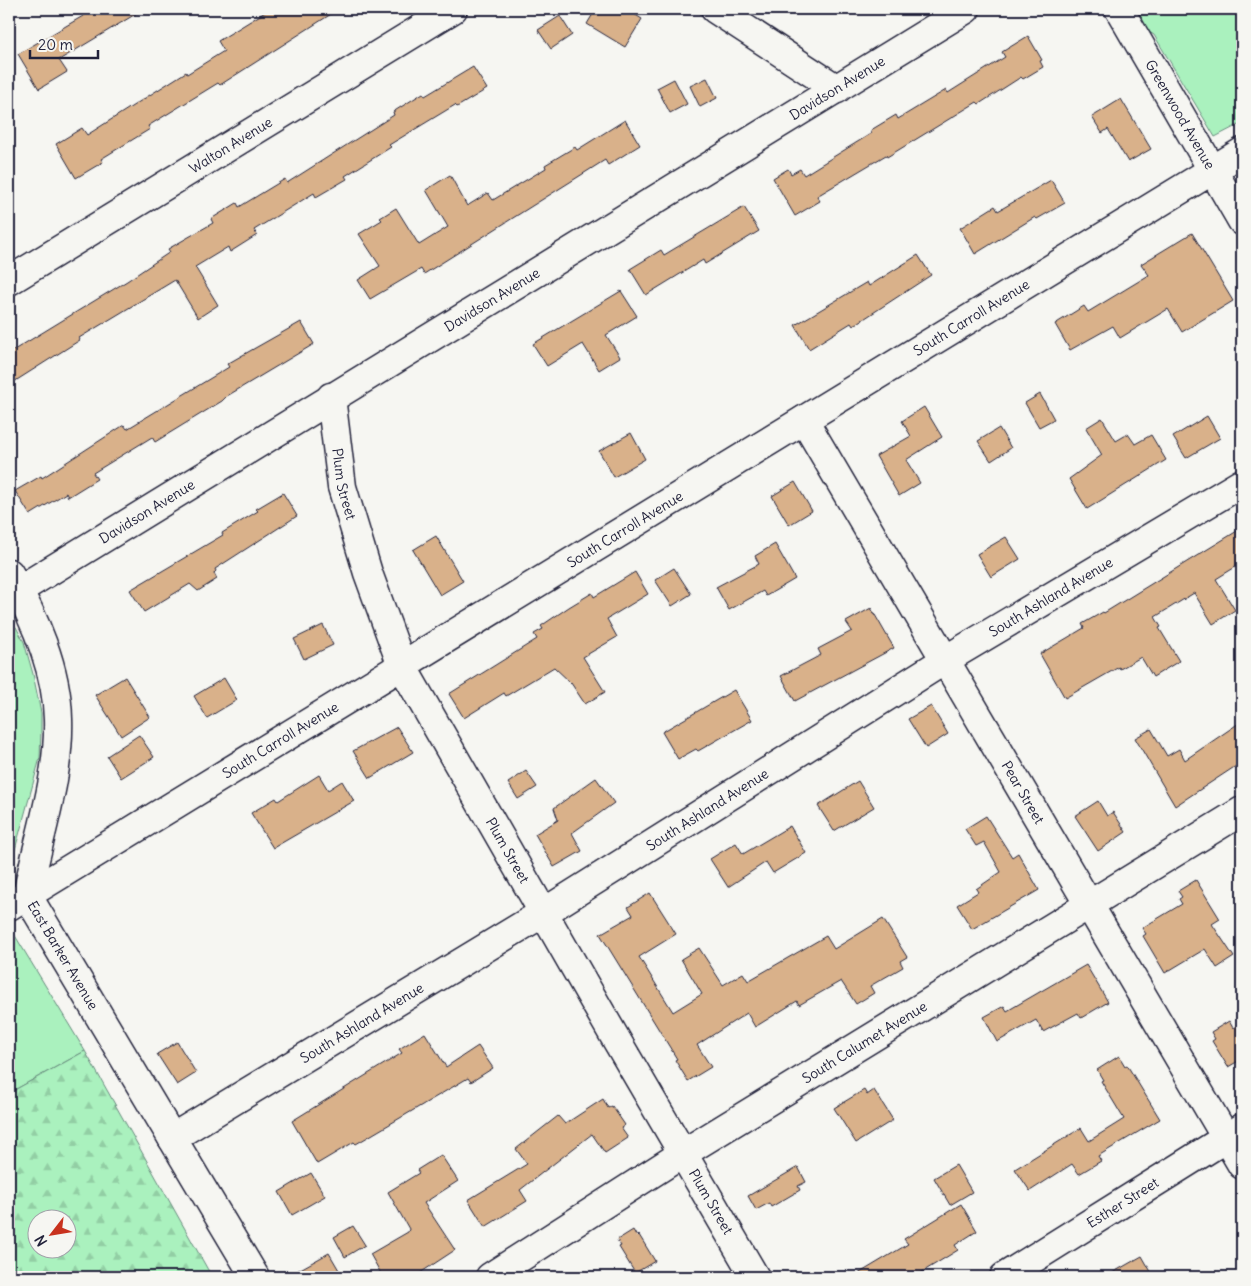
<svg xmlns="http://www.w3.org/2000/svg" width="1251" height="1286" viewBox="0 0 1251 1286" font-family="Delius,sans-serif">
<style>
.green{fill:#aaf1be;stroke:#668a7c}
.forest{fill:url(#forest-firs);stroke:#668a7c;fill-rule:evenodd}
.building{fill:#d9b18a;stroke:#22223b}
.lines{fill:none;stroke-linecap:round;stroke-linejoin:round}
.minor-casing{stroke:#22223b;stroke-width:31}
.minor{stroke:#f6f6f2;stroke-width:28}
.labels{text-anchor:middle;stroke-width:4.5;stroke-linejoin:round;paint-order:stroke}
.street-label{font-size:14px;fill:#22223b;stroke:#f6f6f2}
</style>
<defs>
<pattern id="forest-firs" width="22" height="20" patternUnits="userSpaceOnUse" patternTransform="scale(1.25)"><rect width="22" height="20" fill="#aaf1be"/><path d="M5 1l3.5 6h-7zM16 11l3.5 6h-7z" fill="#92cea4"/></pattern>
</defs>
<rect width="100%" height="100%" fill="#f6f6f2"/>
<filter id="ink" filterUnits="userSpaceOnUse"><feTurbulence type="fractalNoise" baseFrequency=".02" numOctaves="2"/><feDisplacementMap in="SourceGraphic" scale="10" xChannelSelector="R" yChannelSelector="G"/><feConvolveMatrix kernelMatrix="1 2 1 2 8 2 1 2 1" color-interpolation-filters="sRGB"/></filter>
<g filter="url(#ink)">
<!-- green -->
<g class="green">
<polygon points="1111,9 1242,9 1242,123 1215,137 1154,35"/>
<polygon points="9,623 16,627 24,642 33,674 41,713 41,731 40,758 13,857 9,859"/>
<polygon points="14,934 85,1051 9,1093 9,937"/>
</g>
<!-- forest -->
<path class="forest" d="M85 1051 212 1277H9V1093ZM38 1218H68V1248H38Z"/>
<!-- building -->
<g class="building">
<polygon points="95,9 144,9 59,60 67,72 39,89 18,54"/>
<polygon points="270,9 339,9 220,85 218,83 148,126 150,129 101,159 103,162 76,178 56,144 82,128 87,135 186,72 187,74 224,51 218,41"/>
<polygon points="596,9 626,9 642,19 625,47 587,24"/>
<polygon points="560,16 572,35 551,49 538,30"/>
<polygon points="1028,36 1042,60 1040,61 1043,67 1023,79 1021,77 979,104 977,102 887,157 886,155 817,196 820,201 795,216 773,178 788,169 791,174 800,169 804,175 872,133 871,130 896,115 898,119 946,90 948,93 1005,57 1002,52"/>
<polygon points="473,67 487,89 457,107 455,105 389,145 391,147 345,176 347,179 316,197 314,193 254,230 257,235 230,252 228,247 195,267 218,305 198,318 175,280 79,338 80,340 9,385 9,353 127,281 170,252 168,249 213,223 211,219 237,203 239,207 285,179 287,183 394,115 393,112 423,93 425,96"/>
<polygon points="707,78 717,98 700,107 690,86"/>
<polygon points="674,79 687,104 670,113 657,88"/>
<polygon points="1121,99 1151,149 1128,162 1108,129 1102,133 1092,117"/>
<polygon points="625,120 640,145 608,165 605,160 424,274 421,269 370,299 358,280 380,266 359,234 382,220 380,218 396,208 419,245 448,227 426,190 450,175 467,206 488,193 493,200 546,168 545,165 575,147 577,150"/>
<polygon points="1051,180 1065,203 1037,219 1035,217 975,254 960,228 995,206 998,211"/>
<polygon points="744,207 759,231 705,264 703,260 646,295 630,269 661,250 664,255"/>
<polygon points="1192,233 1233,301 1182,332 1168,309 1120,338 1113,326 1070,350 1055,324 1084,306 1088,312 1149,275 1141,264"/>
<polygon points="918,255 931,275 853,326 851,323 809,349 795,325 867,282 869,286"/>
<polygon points="621,291 637,316 606,335 620,357 599,370 583,344 547,366 533,344"/>
<polygon points="301,322 314,344 227,396 222,401 155,442 152,437 93,473 97,479 68,497 66,493 30,515 15,491 41,476 42,478 124,425 127,429 168,404 229,367 227,364"/>
<polygon points="1040,394 1054,419 1039,427 1025,403"/>
<polygon points="924,407 942,437 906,460 920,483 899,496 876,456 911,436 902,421"/>
<polygon points="1207,416 1220,438 1186,458 1173,437"/>
<polygon points="1102,418 1116,441 1128,434 1135,444 1151,435 1166,460 1087,509 1069,479 1102,455 1086,428"/>
<polygon points="999,428 1011,448 991,461 978,441"/>
<polygon points="631,433 645,459 614,477 599,451"/>
<polygon points="795,482 812,511 789,525 772,496"/>
<polygon points="283,493 297,516 215,569 216,571 214,573 217,579 198,591 190,584 144,612 130,590 223,535 222,533 258,511 256,509"/>
<polygon points="1242,528 1242,563 1216,579 1235,610 1213,624 1194,593 1155,617 1161,627 1159,628 1179,661 1153,677 1141,657 1120,669 1119,667 1065,698 1040,654 1084,628 1082,624 1103,612 1104,613"/>
<polygon points="436,536 463,581 440,595 413,550"/>
<polygon points="1006,537 1020,559 991,577 977,554"/>
<polygon points="775,544 795,579 766,596 763,591 729,610 716,587 759,564 755,556"/>
<polygon points="674,568 691,594 672,606 655,580"/>
<polygon points="635,572 648,594 607,619 617,637 583,657 605,692 585,704 571,683 554,667 506,696 504,693 464,718 449,694 537,639 534,634 543,629 541,626 569,607 592,593 594,597"/>
<polygon points="871,608 894,648 795,701 781,676 821,655 818,649 852,631 846,622"/>
<polygon points="323,625 333,645 304,659 294,639"/>
<polygon points="125,677 150,717 121,736 95,695"/>
<polygon points="224,678 237,700 207,718 194,696"/>
<polygon points="734,690 752,720 698,751 696,749 678,759 662,732"/>
<polygon points="931,706 948,734 926,748 908,719"/>
<polygon points="1242,721 1242,762 1175,806 1135,738 1151,729 1167,756 1179,749 1185,760"/>
<polygon points="397,727 413,752 370,778 353,751"/>
<polygon points="139,735 154,757 121,778 107,756"/>
<polygon points="526,771 537,787 518,799 508,783"/>
<polygon points="319,775 328,790 342,781 354,801 273,848 251,813 276,798 278,801"/>
<polygon points="596,778 614,803 572,833 582,851 554,867 535,834 558,820 554,808"/>
<polygon points="858,781 874,807 834,831 818,806"/>
<polygon points="1098,801 1107,816 1113,812 1126,832 1098,851 1075,816"/>
<polygon points="986,816 1012,857 1018,853 1039,890 972,929 957,905 978,892 976,889 1001,872 984,842 976,846 965,829"/>
<polygon points="790,826 806,853 773,873 766,862 728,887 710,859 736,843 743,854"/>
<polygon points="1196,880 1220,919 1212,924 1234,957 1217,968 1205,949 1165,973 1143,936 1146,934 1142,928 1182,904 1179,899 1182,897 1178,891"/>
<polygon points="650,893 676,934 639,957 673,1012 702,994 681,959 699,948 723,985 743,973 748,981 826,936 834,949 883,919 907,957 900,961 903,967 870,986 874,993 856,1004 841,981 799,1005 797,1001 755,1027 747,1013 697,1045 711,1067 688,1081 675,1060 677,1059 600,934 633,915 628,907"/>
<polygon points="1086,965 1108,1002 1081,1018 1078,1013 1043,1032 1036,1020 997,1042 984,1017 1004,1006 1007,1011"/>
<polygon points="1229,1021 1233,1028 1242,1022 1242,1059 1228,1067 1212,1041 1215,1039 1211,1032"/>
<polygon points="425,1033 446,1067 478,1046 493,1068 471,1082 468,1078 356,1144 354,1142 317,1164 292,1121 402,1053 399,1049"/>
<polygon points="177,1042 196,1073 177,1085 157,1054"/>
<polygon points="1119,1056 1125,1066 1127,1065 1160,1119 1098,1156 1101,1161 1079,1174 1072,1164 1030,1191 1015,1169 1081,1128 1089,1141 1124,1119 1101,1081 1103,1080 1097,1070"/>
<polygon points="864,1090 867,1095 874,1090 893,1120 856,1143 834,1108"/>
<polygon points="603,1099 608,1108 612,1106 625,1125 621,1128 628,1138 605,1153 592,1134 520,1190 527,1201 485,1227 468,1200 527,1164 516,1149 558,1116 565,1124"/>
<polygon points="441,1155 458,1181 424,1203 455,1250 414,1277 383,1277 370,1254 408,1232 409,1229 388,1192 419,1173 417,1170"/>
<polygon points="956,1165 972,1192 950,1205 934,1178"/>
<polygon points="798,1167 806,1182 798,1186 800,1190 771,1207 769,1203 756,1210 748,1196"/>
<polygon points="311,1173 325,1196 292,1215 279,1192"/>
<polygon points="961,1204 977,1231 955,1245 958,1250 914,1277 853,1277 908,1244 904,1239"/>
<polygon points="353,1226 365,1245 345,1257 334,1237"/>
<polygon points="633,1230 637,1237 639,1235 655,1261 635,1273 619,1247 621,1246 617,1240"/>
<polygon points="329,1253 343,1277 286,1277"/>
<polygon points="1142,1256 1154,1277 1105,1277"/>
</g>
<g class="lines">
<defs>
<g id="minor">
<polyline points="715,9 837,89"/>
<path id="s1" d="M1119 9 1242 221"/>
<path id="s2" d="M9 281 453 9"/>
<path id="s3" d="M331 397 342 487 368 573 402 666 613 1034 755 1277"/>
<path id="s4" d="M804 420 1242 1165"/>
<path id="s5" d="M9 573C34 617 57 668 58 719 60 777 38 839 27 895L255 1277"/>
<path id="s6" d="M19 590 966 9"/>
<path id="s7" d="M9 906 1242 152"/>
<path id="s8" d="M172 1138 543 913 945 660 1242 483"/>
<path id="s9" d="M490 1277 682 1154 1242 811"/>
<path id="s10" d="M1004 1277 1242 1128"/>
</g>
</defs>
<!-- minor casing -->
<use href="#minor" class="minor-casing"/>
<!-- minor -->
<use href="#minor" class="minor"/>
</g>
</g>
<g class="labels">
<!-- street labels -->
<g class="street-label">
<text dy="5" stroke="none"><textPath href="#s6" startOffset="960">Davidson Avenue</textPath></text>
<text dy="5" stroke="none"><textPath href="#s1" startOffset="122">Greenwood Avenue</textPath></text>
<text dy="5" stroke="none"><textPath href="#s2" startOffset="260">Walton Avenue</textPath></text>
<text dy="5" stroke="none"><textPath href="#s6" startOffset="555">Davidson Avenue</textPath></text>
<text dy="5" stroke="none"><textPath href="#s7" startOffset="1128">South Carroll Avenue</textPath></text>
<text dy="5" stroke="none"><textPath href="#s3" startOffset="88">Plum Street</textPath></text>
<text dy="5" stroke="none"><textPath href="#s6" startOffset="150">Davidson Avenue</textPath></text>
<text dy="5" stroke="none"><textPath href="#s7" startOffset="722">South Carroll Avenue</textPath></text>
<text dy="5" stroke="none"><textPath href="#s8" startOffset="1032">South Ashland Avenue</textPath></text>
<text dy="5" stroke="none"><textPath href="#s7" startOffset="318">South Carroll Avenue</textPath></text>
<text dy="5" stroke="none"><textPath href="#s4" startOffset="432">Pear Street</textPath></text>
<text dy="5" stroke="none"><textPath href="#s8" startOffset="628">South Ashland Avenue</textPath></text>
<text dy="5" stroke="none"><textPath href="#s3" startOffset="492">Plum Street</textPath></text>
<text dy="5" stroke="none"><textPath href="#s5" startOffset="405">East Barker Avenue</textPath></text>
<text dy="5" stroke="none"><textPath href="#s8" startOffset="222">South Ashland Avenue</textPath></text>
<text dy="5" stroke="none"><textPath href="#s9" startOffset="442">South Calumet Avenue</textPath></text>
<text dy="5" stroke="none"><textPath href="#s3" startOffset="898">Plum Street</textPath></text>
<text dy="5" stroke="none"><textPath href="#s10" startOffset="140">Esther Street</textPath></text>
</g>
</g>
<!-- margin -->
<rect width="1251" height="1286" fill="none" stroke="#f6f6f2" stroke-width="30"/>
<rect x="15" y="15" width="1221" height="1256" fill="none" stroke="#22223b" stroke-width="2" filter="url(#ink)"/>
<!-- north arrow -->
<g transform="translate(52 1234) rotate(239)"><circle r="24" fill="#f6f6f2" stroke="#a1a1a9"/>
<path d="M0-4L9 19L0 12L-9 19Z" fill="#c8321e"/>
<text y="-8" font-size="14" font-weight="bold" text-anchor="middle" fill="#22223b">N</text>
</g>
<!-- scale -->
<path d="M30 50v8h68v-8" fill="none" stroke="#22223b" stroke-width="2.5"/>
<text x="38" y="50" font-size="15" fill="#22223b" stroke="#f6f6f2" stroke-width="4" paint-order="stroke">20 m</text>
</svg>
